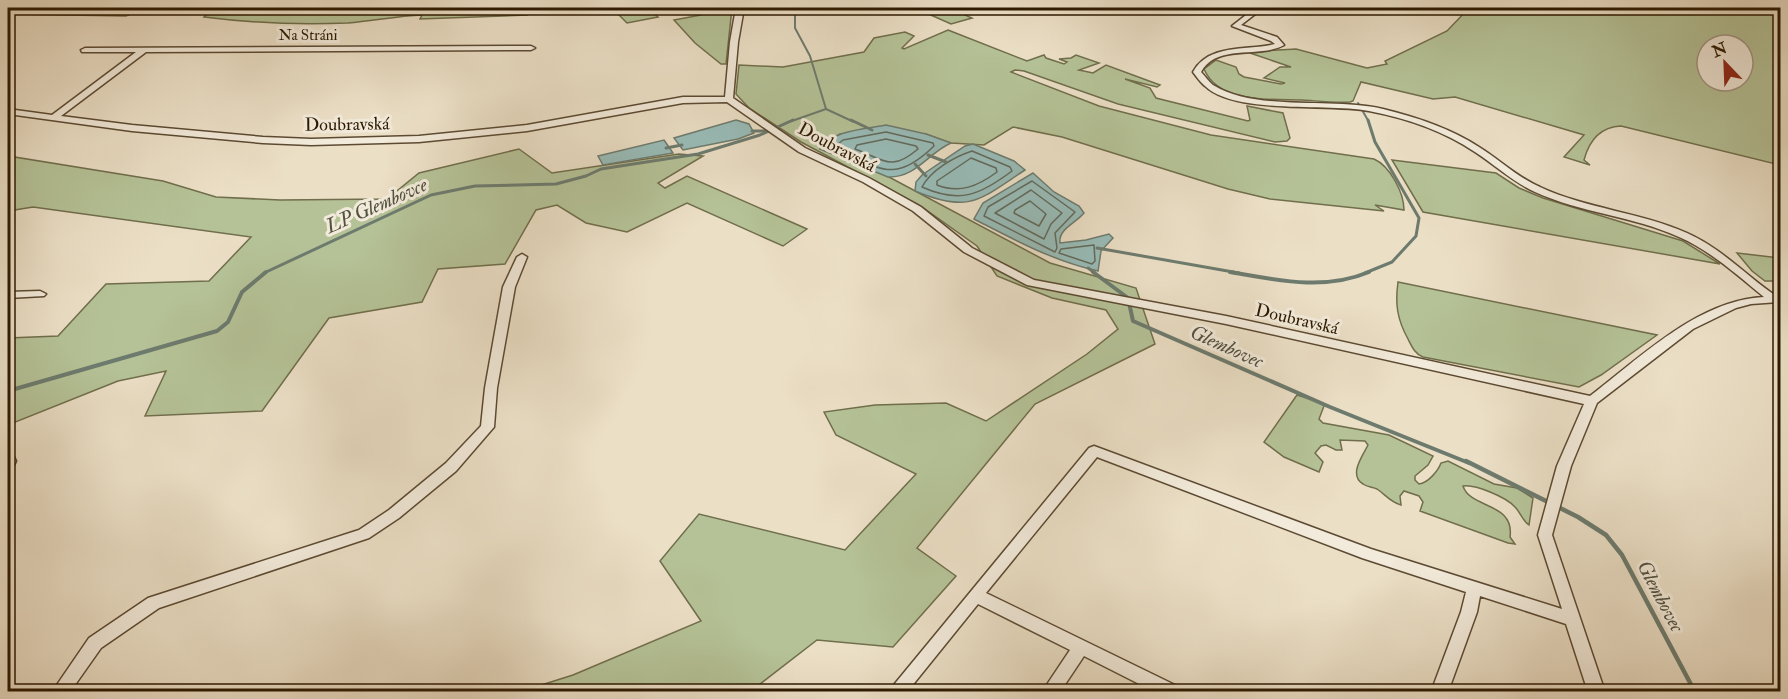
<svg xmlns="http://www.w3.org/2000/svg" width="1788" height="699" viewBox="0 0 1788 699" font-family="'IM FELL Double Pica',serif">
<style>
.green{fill:#b5c297;stroke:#706e4c;stroke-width:1.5;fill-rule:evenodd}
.water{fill:#98bcb8;stroke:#6d7b6e;stroke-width:1.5}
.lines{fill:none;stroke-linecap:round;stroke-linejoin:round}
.shore{stroke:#626a5c;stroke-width:1.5}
.stream-far3{stroke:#6d7b6e;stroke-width:2}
.stream-far2{stroke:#6d7b6e;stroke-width:3}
.stream-far1{stroke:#6d7b6e;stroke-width:4}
.stream{stroke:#6d7b6e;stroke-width:4.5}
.minor-casing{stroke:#5c4a32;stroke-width:3}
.minor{fill:#f2eada;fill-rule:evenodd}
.labels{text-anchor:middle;stroke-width:6;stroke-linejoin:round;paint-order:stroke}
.far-street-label{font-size:15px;fill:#2c1900;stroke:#f2eada}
.street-label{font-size:18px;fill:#2c1900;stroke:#f2eada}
.water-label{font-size:20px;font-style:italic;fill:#525240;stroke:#f2eada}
</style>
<rect width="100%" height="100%" fill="#ebdfc6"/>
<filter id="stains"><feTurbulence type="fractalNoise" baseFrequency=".00333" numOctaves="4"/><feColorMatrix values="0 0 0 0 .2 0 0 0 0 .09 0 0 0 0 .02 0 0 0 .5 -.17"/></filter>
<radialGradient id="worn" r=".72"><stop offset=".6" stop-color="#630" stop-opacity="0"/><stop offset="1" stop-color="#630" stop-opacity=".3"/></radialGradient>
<!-- green -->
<g class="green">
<path d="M8 8H524L527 15 420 19 422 15C397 16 373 21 348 23 300 25 251 23 204 17L211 10 133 13 126 16 8 14Z"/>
<polygon points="612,8 647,8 658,17 627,23"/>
<polygon points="696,8 732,8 726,64 721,64 695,43 674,20 701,15"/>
<polygon points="915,8 949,8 972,18 951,24"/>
<path d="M1469 8H1780V165L1621 126C1600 127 1589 141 1584 160L1590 165 1564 157 1584 135 1455 97 1433 99 1361 82 1353 101 1350 102C1334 103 1318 101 1302 100 1271 99 1219 104 1204 69L1216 60 1236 67 1239 74 1244 77 1281 84 1285 83 1264 78 1280 67H1291L1247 52 1296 49 1367 68 1387 64 1385 61 1447 31ZM1707 45H1743V81H1707Z"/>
<path d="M948 30 1027 61 1044 55 1046 58 1064 64 1067 62 1059 59 1071 58 1076 55 1099 63 1079 70 1093 73 1106 65 1160 85 1157 87 1125 79 1150 88 1156 98 1248 121 1250 120 1247 106 1283 113 1290 138 1287 141 1275 142 1118 104 1024 71 1015 70 1011 72 1099 106 1211 135 1374 159C1390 166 1404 193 1404 210L1375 205 1384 211 1270 199 1228 189 1062 137 1013 127 984 145 951 143 926 134H840L823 144 820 149 889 177 1050 263 1136 288 1155 344 1035 404 917 548 956 576 893 647 817 640 751 691 519 692 573 675 701 621 660 561 699 514 845 550 916 474 836 435 824 412 875 405 946 403 986 421 1087 354 1118 329 1106 310 1052 298 997 276 977 246 919 205 801 142 749 108 736 94 739 65 783 67 864 52 874 38 905 32 914 36 902 48 904 49Z"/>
<polygon points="519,149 552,173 679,154 703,156 658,183 665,188 687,176 807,229 783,246 687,203 627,232 586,223 557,205 536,210 505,264 438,269 422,302 329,318 262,411 145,416 166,371 118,381 8,425 8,338 58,336 106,284 209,281 251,237 33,207 8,211 8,156 163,181 216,197 280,200 387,199 419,173"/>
<polygon points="1392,160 1496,173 1519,188 1543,198 1683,241 1720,264 1423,212"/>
<polygon points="1737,253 1780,258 1780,281 1765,281 1752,271"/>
<path d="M1398 282 1657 335 1601 375 1579 387 1423 357C1415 354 1412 347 1408 339 1397 319 1395 304 1398 282Z"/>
<path d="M1297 395 1320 402 1324 406 1319 419 1323 423 1389 435 1433 456 1428 465 1415 476V480L1419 484C1428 483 1438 471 1441 463L1448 461 1494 484 1517 488 1533 498 1529 525C1521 519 1521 513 1515 507 1506 497 1475 484 1463 486 1470 509 1515 502 1510 537L1515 544 1508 543 1420 511 1423 502 1419 496 1404 491 1400 496 1401 505C1390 502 1386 495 1377 489 1372 487 1367 487 1363 484 1348 475 1363 455 1368 445L1365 441 1340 440 1342 450H1336L1326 445 1321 446 1315 453 1323 462 1319 472 1284 457 1264 442Z"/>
</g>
<!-- water -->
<g class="water">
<polygon points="736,120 749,124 754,133 738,139 683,150 674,138"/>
<path d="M886 125 926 134 951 143C928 153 916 178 888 177L820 149C831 130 866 129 886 125Z"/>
<polygon points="664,140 673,153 603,165 598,156"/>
<path d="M973 144 1014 161 1025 170C979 200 970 214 915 191L916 182 922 175 965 146Z"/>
<path d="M1033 173 1054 192 1079 206 1084 213C1076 223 1058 229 1060 243L1086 240 1109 234 1113 238 1101 251 1098 271C1053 261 1015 240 974 219L983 203Z"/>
</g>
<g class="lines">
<!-- shore -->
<g class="shore">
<path d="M886 132 933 143 934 146C893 186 879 167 833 148L843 140Z"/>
<path d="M886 139 916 146 918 149C891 172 885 160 855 149L857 145Z"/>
<path d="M972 151 1010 167 1012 171C980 195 960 204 922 187 931 170 954 157 972 151Z"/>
<path d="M971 158 996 168 997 172C978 186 960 194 937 185V181Z"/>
<polygon points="1032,181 1075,212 1055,233 1057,248 1055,252 984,216 988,207"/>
<polygon points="1031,190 1062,213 1051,224 1044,239 995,213"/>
<polygon points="1030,201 1046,214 1039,226 1014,213 1015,210"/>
<polygon points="1094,245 1095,261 1092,264 1059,253 1061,249"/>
</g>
<!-- stream-far3 -->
<g class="stream-far3">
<polyline points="795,8 795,28 810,56 826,109 854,122"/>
<polyline points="1358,103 1369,122"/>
<polyline points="789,122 826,109"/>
</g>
<!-- stream-far2 -->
<g class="stream-far2">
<polyline points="851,120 872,130"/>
<polyline points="752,131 768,131"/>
<polyline points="666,148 682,145"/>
<polyline points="928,155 946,162"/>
<polyline points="915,164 926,176"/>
<polyline points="1097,248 1239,273"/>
<polyline points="1088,268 1095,273"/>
<polyline points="264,273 431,195 475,186 556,184 586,176 601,169 698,154 760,135 793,120"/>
<polyline points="1365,273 1392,262 1416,236 1419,218 1375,142 1368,120"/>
</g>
<!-- stream-far1 -->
<g class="stream-far1">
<polyline points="1093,272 1128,298 1133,321 1330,407 1469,463"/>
<path d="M1230 272C1277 280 1324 291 1369 272"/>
<polyline points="8,391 217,331 228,322 242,292 266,272"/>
</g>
<!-- stream -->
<polyline class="stream" points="1466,461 1578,517 1606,535 1622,555 1695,692"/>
<defs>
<g id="minor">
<path d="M736 8H744L738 42 733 98 805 148 869 178 921 207 972 248 1034 280 1226 316 1590 396C1640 358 1698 300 1764 297 1737 275 1711 251 1679 237 1633 216 1581 213 1535 192 1513 182 1495 165 1475 152 1444 131 1406 118 1369 111 1328 103 1235 115 1205 86 1200 82 1197 77 1193 72 1209 43 1247 51 1275 44L1271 41 1232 26 1255 8H1263L1241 25 1277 37 1284 45C1260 59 1217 43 1201 72 1205 76 1209 82 1213 85 1256 112 1332 97 1383 109 1416 117 1450 128 1479 147 1500 160 1517 177 1540 187 1587 209 1640 212 1687 233 1723 249 1747 277 1779 298L1780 300 1779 302 1751 304 1736 308 1693 329 1597 403 1571 466 1552 535 1605 692H1588L1566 624 1480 596 1477 612 1448 692H1431L1461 612 1466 592 1362 558 1097 457 986 593 1179 687 1181 692H1155L1084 656 1060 692H1042L1070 650 978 604 907 692H888L1089 448 1094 446 1371 549 1562 609 1538 535 1557 466 1584 404 1226 324 1027 285 964 252 913 211 863 182 799 152 727 102 683 103 527 131 419 142 311 145 263 143 132 131 8 114V109L52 115 136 52H82L81 50 85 48 531 46 535 48 531 50 146 52 61 116 132 125 263 137 311 139 419 136 527 125 683 97H725L730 42Z"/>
<polygon points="522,254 527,257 515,287 497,388 494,427 456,471 399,518 369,538 159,608 101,648 70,692 52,692 89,638 148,598 359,530 389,510 446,463 481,426 485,388 503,287 517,257"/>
<polygon points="40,291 46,294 44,296 8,298 8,292"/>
<polygon points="8,456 14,457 16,461 13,467 8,468"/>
</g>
</defs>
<!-- minor casing -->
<use href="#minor" class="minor-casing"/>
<!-- minor -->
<use href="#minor" class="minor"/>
</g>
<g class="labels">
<!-- far-street labels -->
<g class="far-street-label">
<text x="308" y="40">Na Stráni</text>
</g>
<!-- street labels -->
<g class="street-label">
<text transform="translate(347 124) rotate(-1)" y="6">Doubravská</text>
<text transform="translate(837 147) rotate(28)" y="6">Doubravská</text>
<text transform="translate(1297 319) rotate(13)" y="6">Doubravská</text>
</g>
<!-- water labels -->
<g class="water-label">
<text transform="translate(376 205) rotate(-24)" y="7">LP Glembovce</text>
<text transform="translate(1227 346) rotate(24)" y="7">Glembovec</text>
<text transform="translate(1661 596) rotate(62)" y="7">Glembovec</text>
</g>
</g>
<!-- margin -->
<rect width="1788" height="699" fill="none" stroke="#ebdfc6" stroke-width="30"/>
<rect x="9" y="9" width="1770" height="681" fill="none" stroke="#2c1900" stroke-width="3"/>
<rect x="15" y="15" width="1758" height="669" fill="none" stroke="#2c1900" stroke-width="1.5"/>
<!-- north arrow -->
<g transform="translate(1725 63) rotate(337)"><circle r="28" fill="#f2eada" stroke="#a39683" stroke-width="1.5"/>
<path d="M0-4.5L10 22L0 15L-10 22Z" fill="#8f2418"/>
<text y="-9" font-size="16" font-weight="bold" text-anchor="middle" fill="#2c1900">N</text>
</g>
<rect width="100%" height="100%" filter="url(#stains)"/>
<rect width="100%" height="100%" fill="url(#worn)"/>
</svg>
